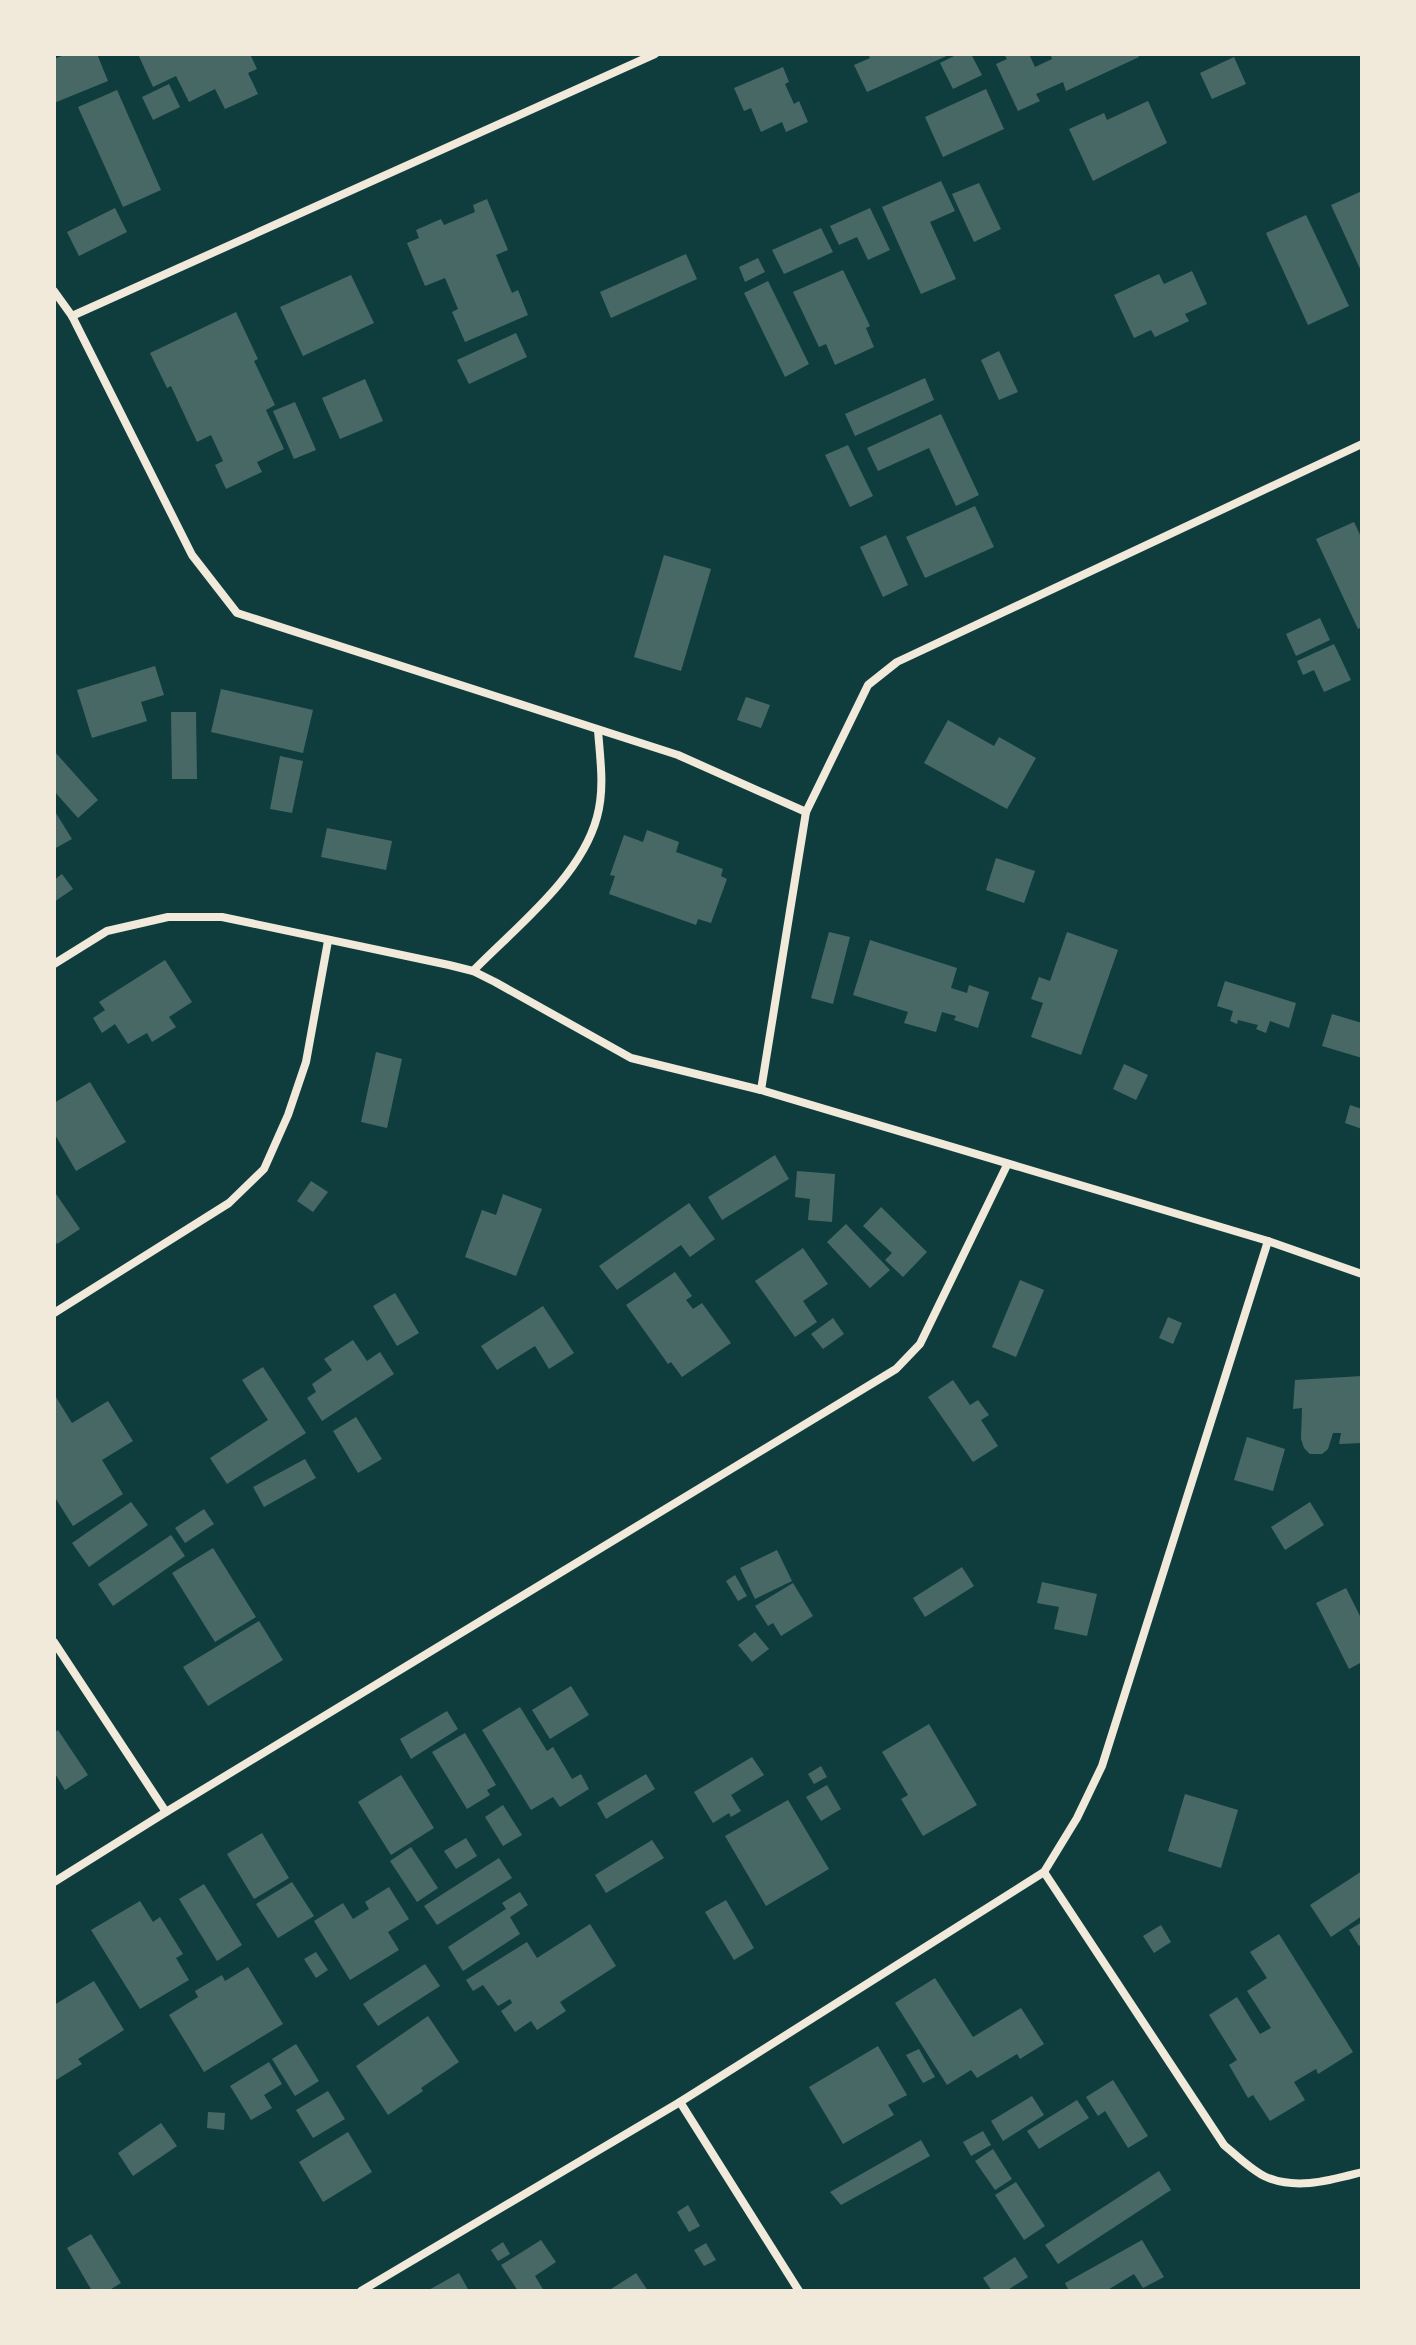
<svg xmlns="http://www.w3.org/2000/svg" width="1416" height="2345" viewBox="0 0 1416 2345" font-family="'Nunito Sans',sans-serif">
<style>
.building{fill:#486865}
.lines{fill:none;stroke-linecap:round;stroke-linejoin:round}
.minor{stroke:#f1e9da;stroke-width:8}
</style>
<rect width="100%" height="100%" fill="#0f3d3e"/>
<!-- building -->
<g class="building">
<polygon points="67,54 97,54 108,81 54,103 54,59"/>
<polygon points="138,54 250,54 257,69 248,73 258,94 225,109 215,89 189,102 176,76 153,87"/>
<polygon points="868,54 951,54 867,92 854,65 870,58"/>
<polygon points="958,54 971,54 982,75 953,89 940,63"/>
<polygon points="1004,54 1029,54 1035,67 1052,59 1050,54 1138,54 1139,57 1066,91 1063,82 1036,94 1040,101 1018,111 996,64 1007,59"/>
<polygon points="1234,57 1246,84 1212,99 1200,73"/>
<polygon points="783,67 789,82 785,84 794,104 799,101 808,122 786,132 782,122 761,132 751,108 744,111 734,88"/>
<polygon points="169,84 180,107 153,120 142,97"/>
<polygon points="986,89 1004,129 943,157 925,117"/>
<polygon points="117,90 161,190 123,207 78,107"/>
<polygon points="1148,101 1167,143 1093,181 1069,129 1104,113 1107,120"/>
<polygon points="941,181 955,211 930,222 956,279 921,294 882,207"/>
<polygon points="979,183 1001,229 974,242 952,194"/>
<polygon points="1362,191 1362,273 1331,205"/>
<polygon points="487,199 508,250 496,255 512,293 518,290 528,315 465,342 452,312 458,309 445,278 425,286 407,243 419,238 416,230 441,219 444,225 475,212 473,205"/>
<polygon points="115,208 127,232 79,256 67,232"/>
<polygon points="870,208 890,250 868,260 857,237 839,245 830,226"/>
<polygon points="1306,215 1349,306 1308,325 1266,233"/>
<polygon points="821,228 833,252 784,274 772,250"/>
<polygon points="686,254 697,279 611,318 600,292"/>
<polygon points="758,258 765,272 745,282 739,267"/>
<polygon points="843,270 870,326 866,328 874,347 835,365 826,344 819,347 793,292"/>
<polygon points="1192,271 1207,304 1185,314 1189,321 1155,337 1151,330 1134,338 1114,295 1159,274 1164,284"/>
<polygon points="351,275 374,323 303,356 280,307"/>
<polygon points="768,281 809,364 785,377 744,293"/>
<polygon points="236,312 258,359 254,361 275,405 266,410 284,449 257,462 262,472 226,489 215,465 223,461 211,435 197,442 171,386 167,388 150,353"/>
<polygon points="516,333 527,357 469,384 457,360"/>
<polygon points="999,351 1018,392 999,400 981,360"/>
<polygon points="925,378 934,400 855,436 845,414"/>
<polygon points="365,379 383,421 340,439 322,398"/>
<polygon points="295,402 316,450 294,459 273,411"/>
<polygon points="941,414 979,495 956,506 929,448 878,471 867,448"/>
<polygon points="848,445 873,496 850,507 825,455"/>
<polygon points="975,506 994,547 925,578 906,537"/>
<polygon points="1354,522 1362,539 1362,627 1358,629 1316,539"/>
<polygon points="886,535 908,585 883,597 860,547"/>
<polygon points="664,555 711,569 681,671 634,657"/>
<polygon points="1320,618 1330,640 1296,656 1286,634"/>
<polygon points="1334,644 1351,680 1324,692 1314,670 1303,675 1297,661"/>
<polygon points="155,666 164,695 141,702 147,721 92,738 77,690"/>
<polygon points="221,689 313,710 303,753 211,732"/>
<polygon points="746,697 770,705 761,728 737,720"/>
<polygon points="171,712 196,712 197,779 172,779"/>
<polygon points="948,720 994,746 999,737 1036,758 1007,809 924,763"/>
<polygon points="54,751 98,800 78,818 54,791"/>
<polygon points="280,756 303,761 292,813 270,809"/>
<polygon points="54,810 72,839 54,849"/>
<polygon points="327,828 392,841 386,870 321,857"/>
<polygon points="647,830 679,842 676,852 723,869 721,876 727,879 711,923 698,919 696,925 609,894 615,876 610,875 624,835 643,842"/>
<polygon points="996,858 1035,871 1024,903 986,890"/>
<polygon points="62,874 73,889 54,902 54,880"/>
<polygon points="829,932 850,937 833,1004 811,998"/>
<polygon points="1067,932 1118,950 1081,1055 1031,1037 1043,1003 1031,999 1039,977 1050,981"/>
<polygon points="870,940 957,968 951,988 967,993 969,985 989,992 978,1028 954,1020 956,1016 942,1012 936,1032 904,1023 908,1012 853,995"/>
<polygon points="165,960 192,1002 169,1017 176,1027 152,1042 147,1033 128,1044 115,1024 102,1033 93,1018 105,1010 99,1002"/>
<polygon points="1225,981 1296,1003 1289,1028 1270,1021 1266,1033 1256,1029 1258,1025 1238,1020 1237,1024 1230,1021 1233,1011 1217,1006"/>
<polygon points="1332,1014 1362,1023 1362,1058 1322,1046"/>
<polygon points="376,1052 402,1059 387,1128 361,1122"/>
<polygon points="1124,1064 1148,1075 1136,1100 1113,1089"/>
<polygon points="90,1082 126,1142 76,1171 54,1133 54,1103"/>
<polygon points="1350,1105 1362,1109 1362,1129 1345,1123"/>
<polygon points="775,1155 789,1179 722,1220 708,1197"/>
<polygon points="797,1171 835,1174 832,1222 808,1220 810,1199 795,1197"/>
<polygon points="311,1181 328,1192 313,1212 297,1201"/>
<polygon points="54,1191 80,1229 57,1244 54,1239"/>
<polygon points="503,1194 542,1209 516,1276 465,1257 482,1210 496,1215"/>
<polygon points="689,1203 715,1239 690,1257 681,1245 617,1290 599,1266"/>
<polygon points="881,1207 927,1252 903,1277 885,1260 892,1253 863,1226"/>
<polygon points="846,1224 890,1270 870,1288 827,1242"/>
<polygon points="803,1248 828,1284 803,1301 817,1322 795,1337 755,1281"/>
<polygon points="675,1272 692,1296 686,1300 693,1309 702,1303 731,1343 682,1377 671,1362 668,1364 626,1305"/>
<polygon points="1020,1280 1044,1290 1016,1357 992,1347"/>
<polygon points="395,1293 419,1333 397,1346 373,1306"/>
<polygon points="543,1306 574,1353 549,1369 535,1346 497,1370 481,1346"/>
<polygon points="1168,1317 1182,1323 1173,1344 1159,1338"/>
<polygon points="833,1318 844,1334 823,1349 811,1334"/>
<polygon points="353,1340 367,1361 380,1352 394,1374 322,1421 307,1398 316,1392 312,1384 332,1370 324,1359"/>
<polygon points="263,1367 306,1433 227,1484 210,1458 268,1420 242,1380"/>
<polygon points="1362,1376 1362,1443 1339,1444 1341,1433 1333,1433 1328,1449 1322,1454 1310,1454 1304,1448 1301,1439 1302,1408 1293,1409 1295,1380"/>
<polygon points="953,1380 970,1405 978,1400 989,1415 981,1420 998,1446 973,1462 928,1397"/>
<polygon points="54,1394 72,1423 108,1401 133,1441 102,1460 123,1494 73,1526 54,1496"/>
<polygon points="356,1417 382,1459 358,1473 333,1431"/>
<polygon points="1247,1437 1285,1449 1273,1491 1234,1480"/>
<polygon points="305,1459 316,1478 264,1507 253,1487"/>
<polygon points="131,1502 148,1525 89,1567 72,1543"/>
<polygon points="1310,1502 1324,1525 1285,1550 1271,1527"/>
<polygon points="204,1509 214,1524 185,1543 175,1528"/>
<polygon points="171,1535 185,1556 113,1606 98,1584"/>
<polygon points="213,1548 256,1617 215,1642 172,1573"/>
<polygon points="777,1550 792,1581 755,1599 740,1568"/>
<polygon points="962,1567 974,1586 925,1617 913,1598"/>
<polygon points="735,1575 747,1596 738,1601 726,1581"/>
<polygon points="1042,1582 1097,1594 1087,1636 1054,1629 1059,1607 1037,1603"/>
<polygon points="793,1583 813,1616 781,1636 773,1623 768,1626 755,1606"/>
<polygon points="1346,1588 1362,1620 1362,1662 1349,1669 1316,1603"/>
<polygon points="259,1621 283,1660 208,1706 183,1667"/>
<polygon points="755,1632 769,1649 752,1662 738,1645"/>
<polygon points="571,1686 589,1715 550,1739 532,1710"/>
<polygon points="520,1707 547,1751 553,1747 572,1779 581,1774 589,1789 560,1807 553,1797 531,1810 482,1730"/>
<polygon points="447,1711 458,1729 411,1759 400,1739"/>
<polygon points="929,1724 977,1805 923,1836 901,1799 908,1795 882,1752"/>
<polygon points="58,1730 88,1775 65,1790 54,1772 54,1733"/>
<polygon points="465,1733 496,1785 487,1790 490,1795 467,1809 432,1752"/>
<polygon points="752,1757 764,1775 731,1795 741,1811 731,1817 729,1813 713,1823 694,1792"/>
<polygon points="821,1766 827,1777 814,1784 808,1774"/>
<polygon points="646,1774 655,1789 606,1819 597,1803"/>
<polygon points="401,1775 434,1828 391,1855 358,1802"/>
<polygon points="827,1785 841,1809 821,1821 806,1797"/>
<polygon points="1185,1794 1238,1810 1221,1868 1168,1851"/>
<polygon points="788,1800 829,1869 766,1906 725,1836"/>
<polygon points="503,1805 522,1835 503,1846 485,1817"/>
<polygon points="262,1833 289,1878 254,1899 227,1854"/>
<polygon points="466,1838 477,1856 456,1869 444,1851"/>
<polygon points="652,1840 664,1858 606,1893 595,1875"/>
<polygon points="411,1847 438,1888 417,1902 390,1861"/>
<polygon points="499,1858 512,1878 437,1925 424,1906"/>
<polygon points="1362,1871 1362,1916 1331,1937 1310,1905"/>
<polygon points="292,1882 314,1916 278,1938 256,1904"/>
<polygon points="204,1884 242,1945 217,1961 179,1899"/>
<polygon points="389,1887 409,1919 388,1932 399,1950 350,1980 314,1921 343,1903 353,1919 369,1909 365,1902"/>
<polygon points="520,1892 528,1905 510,1917 520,1934 463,1971 448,1947 506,1909 502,1903"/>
<polygon points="726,1900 754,1948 734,1960 705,1912"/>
<polygon points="140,1901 153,1922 160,1917 183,1954 176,1958 189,1980 140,2009 91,1930"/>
<polygon points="1362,1922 1362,1944 1359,1946 1349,1930"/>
<polygon points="590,1924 616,1966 560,2002 566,2011 537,2030 531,2021 515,2032 501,2011 512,2003 510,1999 498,2006 483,1985 473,1991 466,1980 527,1942 537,1958"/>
<polygon points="1161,1925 1171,1942 1154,1953 1143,1936"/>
<polygon points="1279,1934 1353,2052 1318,2074 1316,2069 1294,2082 1305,2100 1270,2121 1253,2095 1248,2098 1229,2065 1237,2060 1209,2015 1237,1997 1260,2034 1271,2028 1247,1991 1267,1978 1250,1952"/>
<polygon points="316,1952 328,1970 316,1978 304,1959"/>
<polygon points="425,1964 440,1986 378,2026 363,2004"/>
<polygon points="248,1967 283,2024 204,2072 169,2015 198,1997 195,1991 222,1975 225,1981"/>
<polygon points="935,1978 973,2037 1021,2008 1044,2044 1020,2059 1017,2054 977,2078 971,2070 947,2085 895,2003"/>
<polygon points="94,1981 124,2030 78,2059 82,2064 56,2080 54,2077 54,2005"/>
<polygon points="428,2016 459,2062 421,2088 423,2091 388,2115 356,2066"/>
<polygon points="296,2044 319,2081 295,2096 272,2059"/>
<polygon points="878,2046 907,2095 888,2105 894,2115 843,2144 809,2087"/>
<polygon points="919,2049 935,2077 923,2083 906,2055"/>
<polygon points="269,2062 282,2084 264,2095 272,2108 251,2120 230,2086"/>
<polygon points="1113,2080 1148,2136 1128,2148 1105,2111 1098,2116 1086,2097"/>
<polygon points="328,2091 345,2119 313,2138 296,2110"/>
<polygon points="1032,2096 1044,2115 1003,2141 991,2121"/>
<polygon points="1077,2100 1089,2118 1039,2149 1027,2131"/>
<polygon points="208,2112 225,2113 224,2130 207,2128"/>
<polygon points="161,2123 177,2146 133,2176 118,2153"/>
<polygon points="983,2131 991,2145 971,2156 963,2142"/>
<polygon points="348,2132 372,2172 323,2202 299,2162"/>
<polygon points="921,2140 930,2156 841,2205 830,2192"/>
<polygon points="993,2149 1012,2179 995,2190 975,2161"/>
<polygon points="1159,2171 1171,2190 1058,2264 1045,2245"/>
<polygon points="1016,2182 1045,2226 1024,2240 995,2195"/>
<polygon points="688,2205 700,2226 689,2232 677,2212"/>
<polygon points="91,2234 121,2283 108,2291 92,2291 67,2248"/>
<polygon points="541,2240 556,2262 535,2276 544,2291 518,2291 501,2265"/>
<polygon points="1142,2240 1164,2277 1143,2288 1134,2274 1106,2291 1069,2291 1065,2283"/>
<polygon points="503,2242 510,2254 498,2261 491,2250"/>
<polygon points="706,2243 716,2260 704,2266 694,2250"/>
<polygon points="1015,2257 1028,2277 1006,2291 992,2291 983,2278"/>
<polygon points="459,2273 469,2291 427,2291"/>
<polygon points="636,2273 648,2291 608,2291"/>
</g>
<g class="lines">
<!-- minor -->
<g class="minor">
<polyline points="54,291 72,316 192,555 237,613 678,755 806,812"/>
<polyline points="72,316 655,54"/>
<polyline points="54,964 107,931 168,917 222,917 449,965 473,971 495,982 631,1058 761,1090 1268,1241 1362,1274"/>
<path d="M473 971C516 927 581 877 597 817 605 788 600 758 598 730"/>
<polyline points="761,1090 806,812 868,685 897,662 1362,444"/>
<polyline points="54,1313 229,1203 264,1169 288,1115 306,1062 328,941"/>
<polyline points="54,1642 166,1812"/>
<path d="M1044 1872 1224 2145C1236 2155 1250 2169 1264 2176 1295 2191 1331 2180 1362 2172"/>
<polyline points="54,1882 166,1812 896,1369 920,1344 1007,1165"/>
<polyline points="680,2102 799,2291"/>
<polyline points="361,2291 680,2102 1044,1872 1077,1818 1102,1766 1268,1241"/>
</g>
</g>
<!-- border -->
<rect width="1416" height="2345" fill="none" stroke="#f1e9da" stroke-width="112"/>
</svg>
